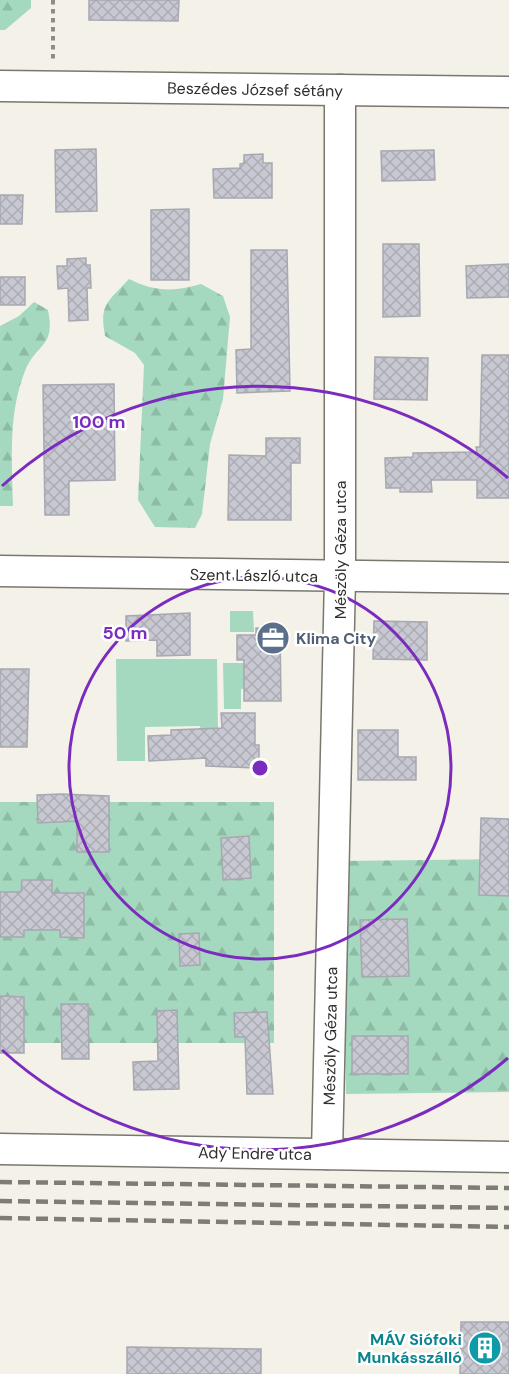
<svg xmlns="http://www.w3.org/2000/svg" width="509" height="1374" viewBox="0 0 509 1374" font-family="'DM Sans',sans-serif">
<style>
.green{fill:#a4d9bf}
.forest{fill:url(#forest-firs)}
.building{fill:url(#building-cross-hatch);stroke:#a7a8b1;stroke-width:1.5}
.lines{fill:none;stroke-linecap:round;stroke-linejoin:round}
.minor-casing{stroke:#7a776f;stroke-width:33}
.path{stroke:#8e8c86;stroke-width:4;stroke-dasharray:4.5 4.5;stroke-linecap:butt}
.minor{stroke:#fff;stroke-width:30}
.rail{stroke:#7e7c76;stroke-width:4.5;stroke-dasharray:12 6;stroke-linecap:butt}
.ring{fill:none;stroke:#7b2cbf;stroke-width:3}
.labels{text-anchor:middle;stroke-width:5;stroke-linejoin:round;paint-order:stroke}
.street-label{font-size:16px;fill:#302f2b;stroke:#fff}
.service-label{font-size:16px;font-weight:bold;fill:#4e5e75;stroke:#fff;text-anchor:start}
.culture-label{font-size:16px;font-weight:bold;fill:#0d838f;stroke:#fff;text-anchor:end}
.centre{fill:#7b2cbf;stroke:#fff;stroke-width:3}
.ring-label{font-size:18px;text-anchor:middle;font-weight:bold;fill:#7b2cbf;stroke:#fff;stroke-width:5;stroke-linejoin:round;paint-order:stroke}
</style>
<defs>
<pattern id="forest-firs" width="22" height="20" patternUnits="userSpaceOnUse" patternTransform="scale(1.5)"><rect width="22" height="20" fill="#a4d9bf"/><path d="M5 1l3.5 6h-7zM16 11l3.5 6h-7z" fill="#8ebba4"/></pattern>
<pattern id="building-cross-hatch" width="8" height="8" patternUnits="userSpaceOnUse" patternTransform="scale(1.5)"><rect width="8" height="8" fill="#c7c8d1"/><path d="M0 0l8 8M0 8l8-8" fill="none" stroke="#abacb4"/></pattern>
</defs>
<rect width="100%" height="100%" fill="#f4f1e8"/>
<!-- green -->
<g class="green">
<polygon points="230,611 253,611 254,632 230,632"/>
<polygon points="116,659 217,659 218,732 201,732 200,726 145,727 145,761 117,761"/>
<polygon points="223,663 253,663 253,688 241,689 241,709 224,709"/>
</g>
<!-- forest -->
<g class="forest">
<polygon points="0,0 31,0 31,8 5,30 0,30"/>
<path d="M129 279C155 292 174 292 201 284L223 296 230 317 223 399 210 444 202 514 195 528 155 527 138 500 144 365 135 353 105 336C99 304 108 302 129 279Z"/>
<path d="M34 302 48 310C56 348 36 343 25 371 8 413 12 461 13 506H0V326L19 316Z"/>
<rect x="0" y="802" width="274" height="241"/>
<polygon points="509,859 509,1092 346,1094 342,861"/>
</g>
<!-- building -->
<g class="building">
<polygon points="89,0 179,0 178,21 89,20"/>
<polygon points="96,149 97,211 56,212 55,150"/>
<polygon points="434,150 435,180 382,181 381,151"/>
<polygon points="263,154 263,163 272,163 272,198 214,198 213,169 240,168 240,164 244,163 244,155"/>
<polygon points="0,195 23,195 22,224 0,224"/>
<polygon points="189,209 189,280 151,280 151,210"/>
<polygon points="383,244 419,244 420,316 383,317"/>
<polygon points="251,250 287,250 290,391 237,393 236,350 251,349"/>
<polygon points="86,258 86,265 90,265 91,288 87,288 88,320 69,321 68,288 58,289 57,266 67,266 67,259"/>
<polygon points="509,264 509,297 467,298 466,266"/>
<rect x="0" y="277" width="25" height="28"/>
<polygon points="482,355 509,355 509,498 477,498 477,480 431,480 432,492 400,492 400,488 386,488 385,458 413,457 413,453 477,452 476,447 480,447"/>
<polygon points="375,357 428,358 427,400 374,399"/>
<polygon points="114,384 115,480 69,481 69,515 45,515 43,385"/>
<polygon points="266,438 300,438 300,463 291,463 291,520 228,520 229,455 266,456"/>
<polygon points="190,613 190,655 157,656 157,640 126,641 126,616"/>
<polygon points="374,621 427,622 427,660 373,659"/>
<polygon points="256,628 280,629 281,701 244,701 244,660 237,660 237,635 256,635"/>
<polygon points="0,669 29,669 27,747 0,747"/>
<polygon points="221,713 255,713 255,745 259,745 259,768 206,766 206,758 149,761 148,736 171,735 171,730 222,728"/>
<polygon points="358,730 398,730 398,757 416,757 416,780 358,780"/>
<polygon points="61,794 109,796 109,852 77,852 77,821 38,823 37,795"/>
<polygon points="481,818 509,819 509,896 479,895"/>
<polygon points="249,836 251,878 223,880 221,838"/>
<polygon points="22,880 52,880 52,893 84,893 84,938 60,937 60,930 24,930 24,937 0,937 0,892 21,892"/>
<polygon points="407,919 409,976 362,977 360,920"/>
<polygon points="199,933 200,965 180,966 179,934"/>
<polygon points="0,996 24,997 24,1053 0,1053"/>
<polygon points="61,1004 88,1004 89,1059 62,1059"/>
<polygon points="177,1010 179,1089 134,1090 133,1062 158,1061 157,1011"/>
<polygon points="267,1012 273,1094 247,1094 245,1037 235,1037 234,1013"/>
<rect x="352" y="1036" width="56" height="38"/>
<polygon points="461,1322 509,1322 509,1374 460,1374"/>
<polygon points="127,1347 261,1349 261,1374 127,1374"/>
</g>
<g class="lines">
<defs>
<g id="minor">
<polyline points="0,86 509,92"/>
<polyline points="0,571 509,578"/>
<polyline points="0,1149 509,1157"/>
<polyline points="327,1154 340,577 340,90"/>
</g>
</defs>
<!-- minor casing -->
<use href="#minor" class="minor-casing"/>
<!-- path -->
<polyline class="path" points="53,0 53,62"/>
<!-- minor -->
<use href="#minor" class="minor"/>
<!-- rail -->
<g class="rail">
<polyline points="0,1182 509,1188"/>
<polyline points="0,1201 509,1208"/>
<polyline points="0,1218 509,1227"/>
</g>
</g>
<!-- distance rings -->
<g class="ring">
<circle cx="260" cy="768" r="191"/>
<path d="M508 1058A382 382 0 0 1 2 1050M2 486A382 382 0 0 1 508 478"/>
</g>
<!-- icons -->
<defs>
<symbol id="office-disc" viewBox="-11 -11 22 22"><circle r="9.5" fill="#5c6f8a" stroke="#fff"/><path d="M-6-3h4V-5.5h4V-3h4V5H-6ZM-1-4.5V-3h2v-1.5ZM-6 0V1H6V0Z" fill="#fff"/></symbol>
<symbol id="building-disc" viewBox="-11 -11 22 22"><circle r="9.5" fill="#0f9aa8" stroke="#fff"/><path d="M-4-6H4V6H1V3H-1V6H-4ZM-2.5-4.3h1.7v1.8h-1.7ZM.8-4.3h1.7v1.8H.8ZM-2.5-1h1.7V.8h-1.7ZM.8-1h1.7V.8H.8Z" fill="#fff"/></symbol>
</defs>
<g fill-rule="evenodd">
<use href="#office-disc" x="254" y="619" width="38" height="38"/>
<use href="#building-disc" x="466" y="1329" width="38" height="38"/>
</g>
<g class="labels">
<!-- street labels -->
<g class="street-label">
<text transform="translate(255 89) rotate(1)" y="6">Beszédes József sétány</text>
<text transform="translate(340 550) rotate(-90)" y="6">Mészöly Géza utca</text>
<text transform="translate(254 575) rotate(1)" y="6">Szent László utca</text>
<text transform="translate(330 1036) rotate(-89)" y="6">Mészöly Géza utca</text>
<text transform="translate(255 1153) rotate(1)" y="6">Ady Endre utca</text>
</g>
<!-- service labels -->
<g class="service-label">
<text x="296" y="644">Klima City</text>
</g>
<!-- culture labels -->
<g class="culture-label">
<text x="462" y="1345">MÁV Siófoki<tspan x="462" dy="18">Munkásszálló</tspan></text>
</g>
</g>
<circle cx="260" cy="768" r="9" class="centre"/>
<g class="ring-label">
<text x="99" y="428">100 m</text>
<text x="125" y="639">50 m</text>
</g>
</svg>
